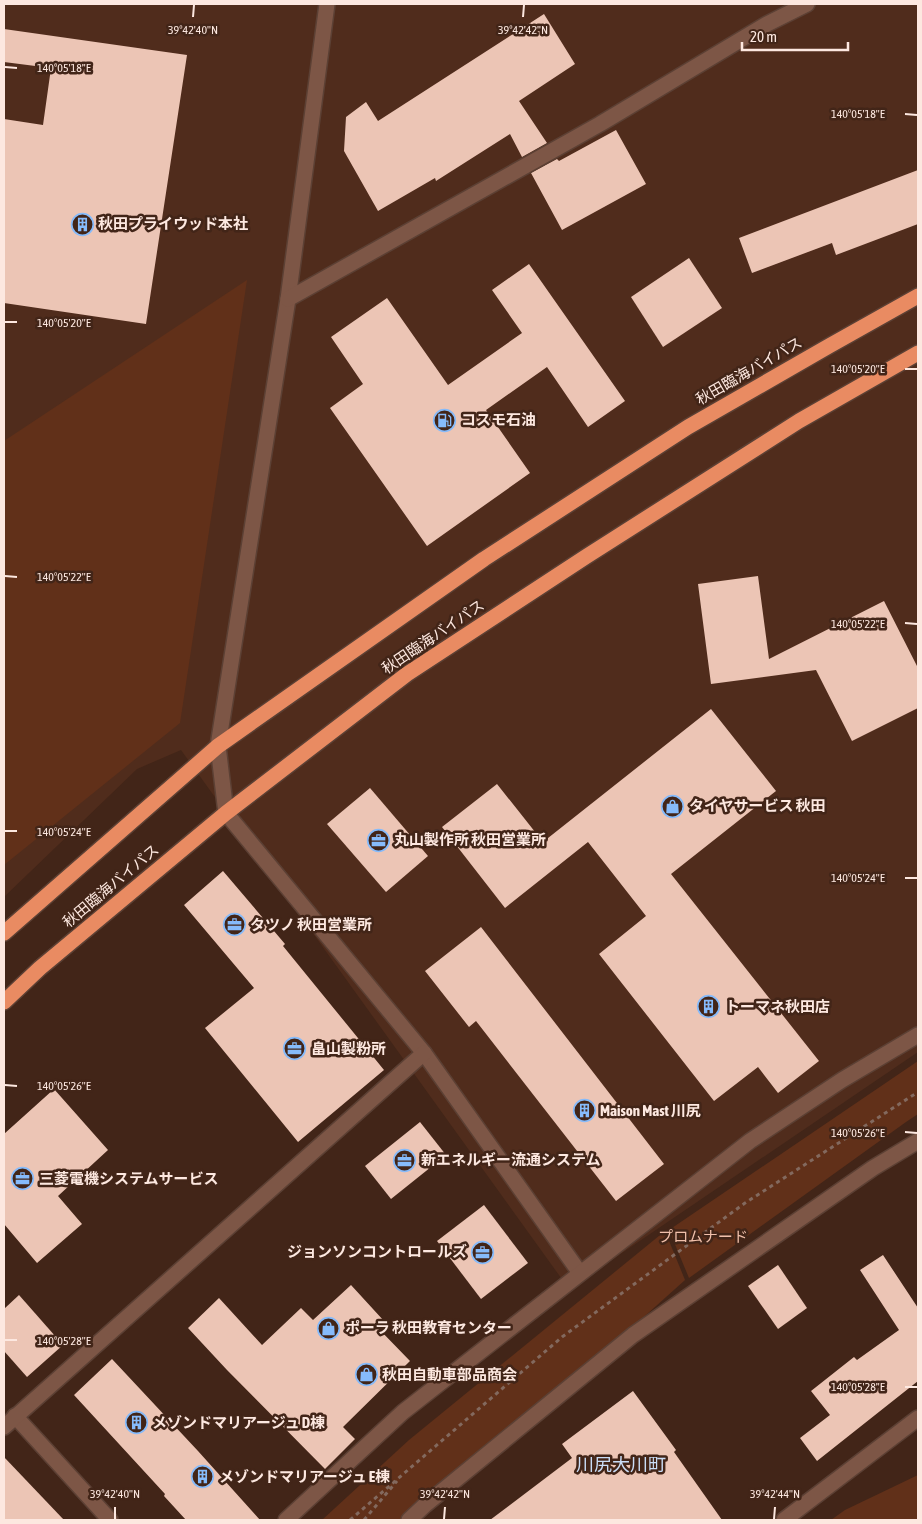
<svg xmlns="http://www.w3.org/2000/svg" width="922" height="1524" viewBox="0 0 922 1524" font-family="'Asap Condensed','Noto Sans JP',sans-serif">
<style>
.built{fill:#502c1c}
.green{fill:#613019}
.building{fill:#ecc5b5}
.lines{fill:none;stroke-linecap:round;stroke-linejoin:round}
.minor-casing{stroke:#5c4034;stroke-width:18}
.highway-casing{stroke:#5c4034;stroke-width:18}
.path{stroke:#83695e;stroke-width:3;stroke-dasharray:4 4;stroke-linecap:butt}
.minor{stroke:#7d5646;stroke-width:15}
.highway{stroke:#e98b62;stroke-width:15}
.ticks{fill:none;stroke:#fde8e0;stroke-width:2}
.labels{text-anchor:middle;stroke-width:5;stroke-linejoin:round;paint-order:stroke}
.poi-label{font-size:15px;font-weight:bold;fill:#fde8e0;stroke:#422518;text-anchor:start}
.street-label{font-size:15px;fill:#fde8e0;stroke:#422518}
.park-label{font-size:15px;fill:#f1c0ab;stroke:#422518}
.quarter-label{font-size:18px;fill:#caddf6;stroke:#422518}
.ticks-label{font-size:12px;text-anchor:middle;fill:#fde8e0;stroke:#422518;stroke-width:5;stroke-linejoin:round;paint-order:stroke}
</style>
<rect width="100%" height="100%" fill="#422518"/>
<!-- built -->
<polygon class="built" points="4,4 918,4 918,1052 569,1289 181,750 137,769 4,897"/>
<!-- green -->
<g class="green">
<polygon points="247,280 180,723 4,865 4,441"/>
<polygon points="918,1061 918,1114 906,1122 689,1278 669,1230"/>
<polygon points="665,1231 685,1280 418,1520 322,1520 409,1440"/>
<polygon points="918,1475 918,1520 831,1520 845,1510"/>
</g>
<!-- building -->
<g class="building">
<polygon points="544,14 575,64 519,101 547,143 522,157 510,134 436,181 435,178 378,211 344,151 346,117 366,102 378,121"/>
<polygon points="4,29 187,55 146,324 4,303 4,119 43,125 51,68 4,62"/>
<polygon points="616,130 646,184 562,230 531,173 557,159 559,161"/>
<polygon points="918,170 918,224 836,255 832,243 752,273 739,238"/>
<polygon points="689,258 722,308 663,347 631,297"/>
<polygon points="529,264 625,401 588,427 547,367 486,410 530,473 427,546 330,408 363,384 331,337 387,298 448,385 522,333 492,290"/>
<polygon points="758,576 769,659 884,601 918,668 918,708 852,741 816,670 711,684 698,584"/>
<polygon points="711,709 776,791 671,874 819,1061 778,1093 758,1067 714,1101 599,954 646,916 588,842 505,908 442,827 497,784 543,842"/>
<polygon points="370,788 428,856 386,892 327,824"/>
<polygon points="223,871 285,944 283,946 384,1070 298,1142 205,1028 254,988 184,905"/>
<polygon points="481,927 664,1164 616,1201 476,1021 469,1027 425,971"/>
<polygon points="54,1089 108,1150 58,1196 82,1224 37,1263 4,1224 4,1134"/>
<polygon points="420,1122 446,1155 391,1199 365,1166"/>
<polygon points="484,1205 528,1263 481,1299 437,1241"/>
<polygon points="883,1255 918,1308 918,1381 817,1461 800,1438 830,1415 811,1391 854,1357 857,1360 899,1330 860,1270"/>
<polygon points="778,1265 807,1308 778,1329 748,1286"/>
<polygon points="351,1285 384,1321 377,1327 410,1361 343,1427 355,1439 325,1469 227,1370 188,1328 219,1298 262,1345 301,1308 313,1320"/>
<polygon points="19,1295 63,1345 27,1377 4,1351 4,1309"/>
<polygon points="112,1359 198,1451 260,1520 186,1520 164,1496 165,1494 74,1395"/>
<polygon points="633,1391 676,1450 674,1452 722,1520 490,1520 572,1458 562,1444"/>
<polygon points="4,1457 64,1520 4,1520"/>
</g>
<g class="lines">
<defs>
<g id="minor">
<polyline points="327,4 288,299 218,746 226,813 424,1053 580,1273"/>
<polyline points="288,299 600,124 767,24 807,4"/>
<polyline points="15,1416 110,1520"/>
<polyline points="4,1427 424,1053"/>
<polyline points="286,1520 403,1412 750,1141 842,1080 918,1035"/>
<polyline points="409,1520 425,1505 633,1335 873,1168 918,1141"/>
<polyline points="784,1520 918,1418"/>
</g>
<g id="highway">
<polyline points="4,933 218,746 484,559 688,427 829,346 918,296"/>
<polyline points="4,1002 40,968 226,813 407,674 587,556 799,421 918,353"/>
</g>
</defs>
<!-- minor casing -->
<use href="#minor" class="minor-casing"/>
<!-- highway casing -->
<use href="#highway" class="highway-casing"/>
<!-- path -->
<g class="path">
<polyline points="350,1520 562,1337 745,1203 918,1092"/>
<polyline points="364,1520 397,1481"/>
</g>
<!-- minor -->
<use href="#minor" class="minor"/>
<!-- highway -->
<use href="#highway" class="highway"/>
</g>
<!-- ticks -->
<path class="ticks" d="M193 17 194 5M523 17 524 5M5 67 17 68M905 114 917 115M5 322H17M905 369H917M5 576 17 577M905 623 917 624M5 831H17M905 878H917M5 1085 17 1086M905 1132 917 1133M5 1340H17M905 1387H917M115 1519V1507M444 1519 445 1507M774 1519 775 1507"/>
<!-- icons -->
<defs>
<symbol id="building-ring" viewBox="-11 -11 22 22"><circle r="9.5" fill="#422518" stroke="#86bbfb" stroke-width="1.5"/><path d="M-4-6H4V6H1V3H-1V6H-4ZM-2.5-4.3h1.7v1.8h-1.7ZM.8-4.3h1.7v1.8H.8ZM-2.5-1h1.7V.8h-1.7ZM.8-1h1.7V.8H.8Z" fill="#86bbfb"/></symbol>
<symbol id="fuel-ring" viewBox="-11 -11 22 22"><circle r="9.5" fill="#422518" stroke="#86bbfb" stroke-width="1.5"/><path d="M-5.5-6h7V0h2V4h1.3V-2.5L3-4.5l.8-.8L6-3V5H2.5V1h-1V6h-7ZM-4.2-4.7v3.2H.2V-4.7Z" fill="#86bbfb"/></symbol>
<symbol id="shop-ring" viewBox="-11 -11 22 22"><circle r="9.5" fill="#422518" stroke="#86bbfb" stroke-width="1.5"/><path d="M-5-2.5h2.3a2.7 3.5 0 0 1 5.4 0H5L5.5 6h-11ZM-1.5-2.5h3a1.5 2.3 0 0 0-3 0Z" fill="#86bbfb"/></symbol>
<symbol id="office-ring" viewBox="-11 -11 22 22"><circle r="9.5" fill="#422518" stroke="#86bbfb" stroke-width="1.5"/><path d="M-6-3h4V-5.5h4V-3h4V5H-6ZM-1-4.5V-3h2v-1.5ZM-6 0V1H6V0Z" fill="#86bbfb"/></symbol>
</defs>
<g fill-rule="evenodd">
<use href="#building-ring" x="70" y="212" width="25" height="25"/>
<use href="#fuel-ring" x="432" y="408" width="25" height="25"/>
<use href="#shop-ring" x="660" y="794" width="25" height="25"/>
<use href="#office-ring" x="366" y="828" width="25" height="25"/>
<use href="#office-ring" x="222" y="912" width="25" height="25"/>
<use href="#building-ring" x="696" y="994" width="25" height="25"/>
<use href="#office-ring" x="282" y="1036" width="25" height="25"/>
<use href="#building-ring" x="572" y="1098" width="25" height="25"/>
<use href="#office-ring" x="392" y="1148" width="25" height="25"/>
<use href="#office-ring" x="10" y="1166" width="25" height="25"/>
<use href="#office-ring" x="470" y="1240" width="25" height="25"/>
<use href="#shop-ring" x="316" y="1316" width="25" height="25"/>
<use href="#shop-ring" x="354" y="1362" width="25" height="25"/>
<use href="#building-ring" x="124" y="1410" width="25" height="25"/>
<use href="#building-ring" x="190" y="1464" width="25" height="25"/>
</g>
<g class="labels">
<!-- poi labels -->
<g class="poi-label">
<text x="98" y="229">秋田プライウッド本社</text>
<text x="461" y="425">コスモ石油</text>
<text x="689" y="811">タイヤサービス 秋田</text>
<text x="394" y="845">丸山製作所 秋田営業所</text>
<text x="250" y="930">タツノ 秋田営業所</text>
<text x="725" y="1012">トーマネ秋田店</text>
<text x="311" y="1054">畠山製粉所</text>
<text x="600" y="1116">Maison Mast 川尻</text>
<text x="421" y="1165">新エネルギー流通システム</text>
<text x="39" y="1184">三菱電機システムサービス</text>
<text x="467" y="1257" text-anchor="end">ジョンソンコントロールズ</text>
<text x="345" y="1333">ポーラ 秋田教育センター</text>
<text x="382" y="1380">秋田自動車部品商会</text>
<text x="152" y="1428">メゾンドマリアージュ D棟</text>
<text x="219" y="1482">メゾンドマリアージュ E棟</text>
</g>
<!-- street labels -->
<g class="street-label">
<text transform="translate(749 371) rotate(-30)" y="5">秋田臨海バイパス</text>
<text transform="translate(433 637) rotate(-34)" y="5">秋田臨海バイパス</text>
<text transform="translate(111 886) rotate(-40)" y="5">秋田臨海バイパス</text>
</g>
<!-- park labels -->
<g class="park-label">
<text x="703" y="1242">プロムナード</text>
</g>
<!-- quarter labels -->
<g class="quarter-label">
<text x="621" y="1471">川尻大川町</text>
</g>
</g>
<g class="ticks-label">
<text x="193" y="34">39°42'40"N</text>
<text x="523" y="34">39°42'42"N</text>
<text x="64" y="72">140°05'18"E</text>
<text x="858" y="118">140°05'18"E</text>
<text x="64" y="327">140°05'20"E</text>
<text x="858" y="373">140°05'20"E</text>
<text x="64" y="581">140°05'22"E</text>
<text x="858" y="628">140°05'22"E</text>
<text x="64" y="836">140°05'24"E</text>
<text x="858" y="882">140°05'24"E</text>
<text x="64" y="1090">140°05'26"E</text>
<text x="858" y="1137">140°05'26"E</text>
<text x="64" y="1345">140°05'28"E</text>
<text x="858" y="1391">140°05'28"E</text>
<text x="115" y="1498">39°42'40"N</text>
<text x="445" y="1498">39°42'42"N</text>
<text x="775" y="1498">39°42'44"N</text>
</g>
<!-- border -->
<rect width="922" height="1524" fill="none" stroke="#fde8e0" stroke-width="10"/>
<!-- scale -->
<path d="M742 42v8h106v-8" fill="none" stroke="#fde8e0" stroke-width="2.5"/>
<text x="750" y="42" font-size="15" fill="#fde8e0" stroke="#422518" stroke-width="4" paint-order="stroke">20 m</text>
</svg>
